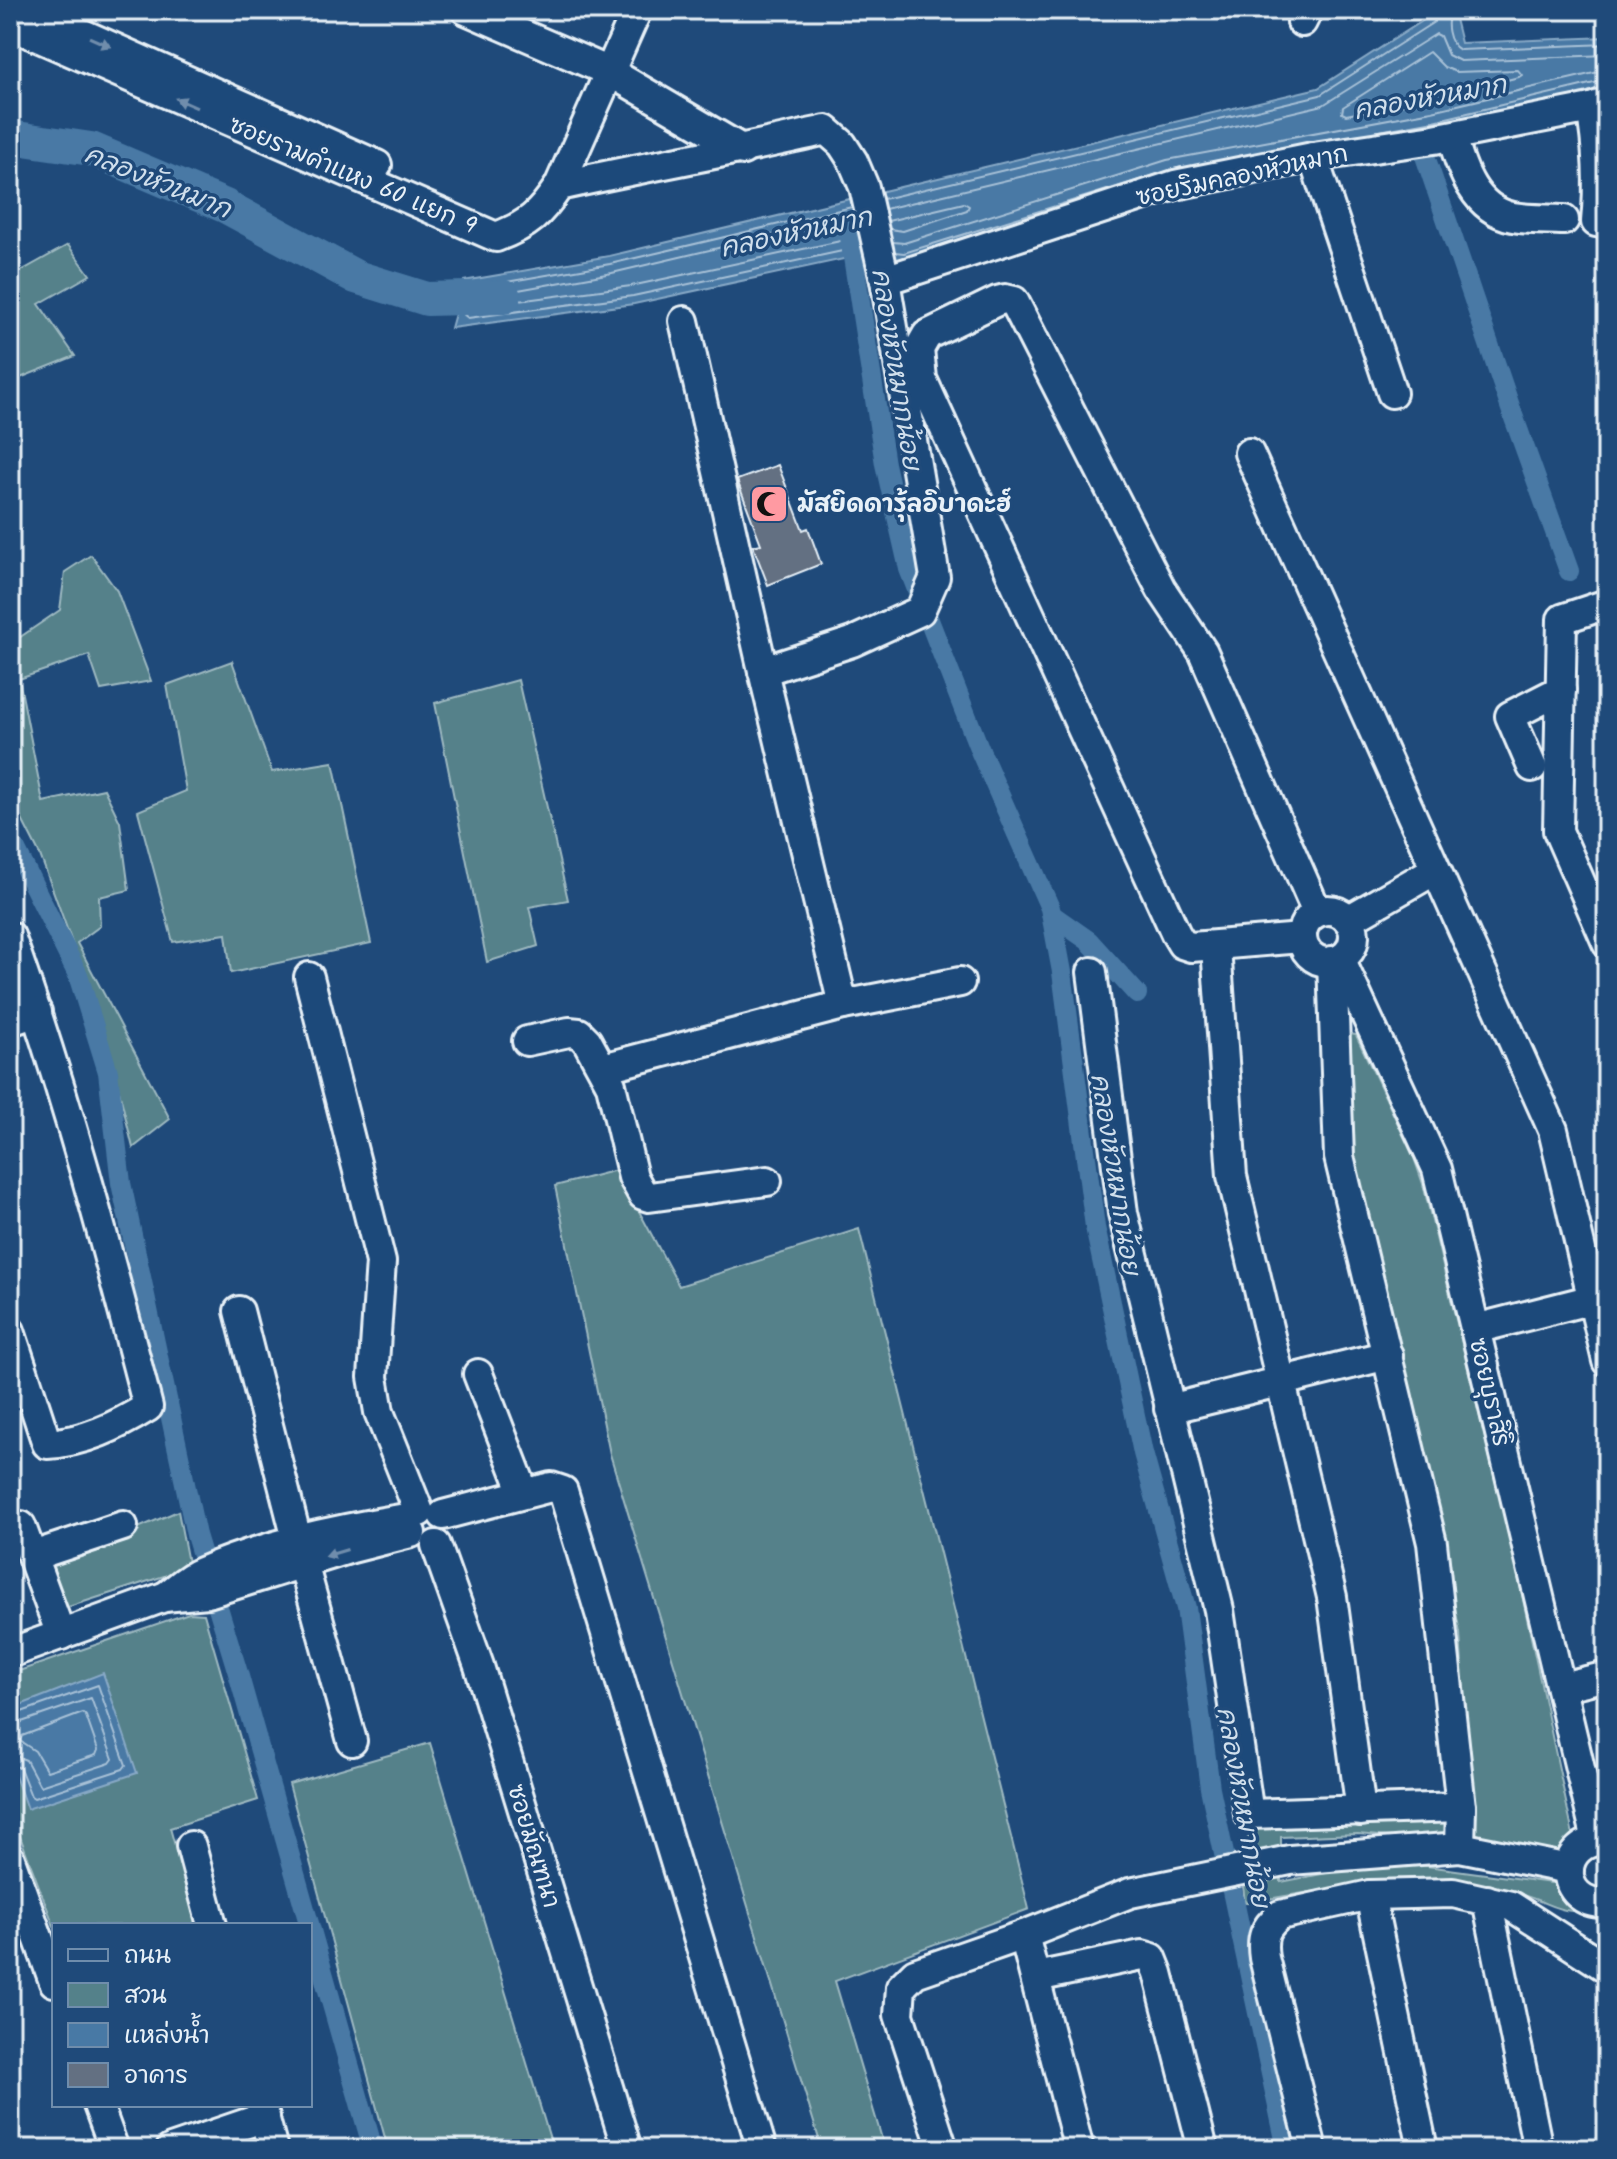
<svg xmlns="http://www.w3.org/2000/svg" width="1617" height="2159" viewBox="0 0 1617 2159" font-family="Kalam,'Playpen Sans Thai',sans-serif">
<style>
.green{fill:#54818a;stroke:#9eb9c1;stroke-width:2}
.water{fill:#4879a5;stroke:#88a9c6;stroke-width:2}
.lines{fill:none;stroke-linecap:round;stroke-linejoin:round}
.shore{stroke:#a8c1d7;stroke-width:2}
.canal{stroke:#4879a5;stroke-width:20}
.river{stroke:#4879a5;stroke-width:34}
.building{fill:#637082;stroke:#e8f1f8;stroke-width:2}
.minor-casing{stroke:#e8f1f8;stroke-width:34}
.minor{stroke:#1f4a7a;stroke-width:28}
.oneway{fill:#6f8dac}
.labels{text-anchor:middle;stroke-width:7;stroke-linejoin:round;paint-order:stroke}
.street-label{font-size:24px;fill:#e8f1f8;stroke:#1f4a7a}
.poi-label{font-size:24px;font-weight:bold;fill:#e8f1f8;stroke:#1f4a7a;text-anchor:start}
.water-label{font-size:26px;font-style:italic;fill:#d0dfec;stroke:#1f4a7a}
</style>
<rect width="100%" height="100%" fill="#1f4a7a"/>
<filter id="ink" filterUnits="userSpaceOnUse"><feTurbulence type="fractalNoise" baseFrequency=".0125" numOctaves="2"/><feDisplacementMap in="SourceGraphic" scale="16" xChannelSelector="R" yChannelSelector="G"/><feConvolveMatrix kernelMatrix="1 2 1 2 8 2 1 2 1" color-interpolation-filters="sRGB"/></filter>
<g filter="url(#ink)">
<!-- green -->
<g class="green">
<polygon points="68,245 90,275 39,304 75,356 10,382 10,274 12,276"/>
<polygon points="91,555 117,591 151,681 101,690 89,655 19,679 43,802 104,789 120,822 129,890 99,897 100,926 77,943 170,1119 133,1148 117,1082 77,956 40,855 10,796 10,644 60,610 65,572"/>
<polygon points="232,661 272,772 333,762 371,943 231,973 226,934 173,942 138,811 186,791 167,685"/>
<polygon points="518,680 568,900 529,907 538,946 487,962 435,703"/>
<polygon points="1349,1034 1356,1035 1414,1158 1423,1184 1514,1557 1573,1835 1573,1845 1561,1856 1478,1840 1472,1829 1460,1633 1442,1542 1351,1164 1343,1039"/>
<polygon points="617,1170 679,1286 859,1229 1029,1909 835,1981 885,2149 822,2149 610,1454 555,1186"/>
<polygon points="178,1511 189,1568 62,1609 44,1568"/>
<polygon points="189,1613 204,1614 258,1800 170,1828 197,1925 54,1926 10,1810 10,1674"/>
<polygon points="430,1743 553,2149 388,2149 289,1784"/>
<path d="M1434 1814 1449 1824V1836L1431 1841 1358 1834 1281 1837V1882L1362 1866 1412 1864 1566 1885 1573 1902 1572 1911C1558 1910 1550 1905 1537 1900 1523 1894 1505 1890 1490 1887 1407 1873 1326 1889 1245 1903 1242 1869 1230 1839 1268 1825Z"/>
</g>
<!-- water -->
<g class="water">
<polygon points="1433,10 1462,10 1455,19 1461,43 1607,37 1607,87 904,262 862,255 634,304 451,328 464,281 609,256 1318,88 1430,16"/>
<polygon points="103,1673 137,1773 27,1809 10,1762 10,1709"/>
</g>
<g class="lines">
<!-- shore -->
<g class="shore">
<path d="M1452 10C1444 21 1448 44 1460 50L1607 44"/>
<polygon points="1429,52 1444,67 1456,72 1518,70 1522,75 1519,77 1430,99 1346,115 1342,113 1343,107"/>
<polyline points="1374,132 1434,121 1607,80"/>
<polyline points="883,199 1320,95 1434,22 1440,10"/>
<polyline points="852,207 610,264 472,288 463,314 468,318 633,296 861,247"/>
<polyline points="885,209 1323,105 1436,34 1440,36 1448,55 1460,61 1607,55"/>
<polyline points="854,216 612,273 480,297 477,303 481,306 631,286 859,237"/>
<polyline points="888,221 964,203 969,206 967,210 903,231 890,229"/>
<polyline points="893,242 904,243 1167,160 1432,111 1607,70"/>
<polyline points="895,252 904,253 1181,167"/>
<polygon points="83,1713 86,1716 98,1750 96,1755 47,1771 35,1751 20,1741 22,1736"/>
<polyline points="10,1716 98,1685 126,1765 123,1769 34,1798 31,1796 20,1768 10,1764"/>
<polyline points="10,1726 91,1698 113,1759 110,1763 40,1786 26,1760 10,1754"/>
</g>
<!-- canal -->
<g class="canal">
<polyline points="1425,156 1514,418 1569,571"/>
<polyline points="849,231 885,464 909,569 981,753 1050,908 1062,972 1095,1227 1143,1453 1186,1608 1210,1788 1287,2149"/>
<polyline points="10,838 78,975 108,1072 121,1183 196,1535 238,1673 373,2149"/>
<polyline points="1052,915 1089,941 1137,994"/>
</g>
<!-- river -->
<polyline class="river" points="10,137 91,149 225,206 356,277 427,299 504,297"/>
</g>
<!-- building -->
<polygon class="building" points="778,465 803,530 808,528 821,564 768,585 753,546 761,544 737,480"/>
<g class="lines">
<defs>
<g id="minor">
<polyline points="29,10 377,165"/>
<polyline points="466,10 610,72 743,150"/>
<polyline points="1302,22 1308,10"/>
<path d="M10 25 496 237C529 225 540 214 559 186L637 10"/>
<path d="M1591 108C1598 147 1600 182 1596 222"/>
<path d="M1452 136C1461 169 1475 210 1513 217 1529 220 1547 219 1564 220"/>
<polyline points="1313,157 1392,393"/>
<path d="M559 186C648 166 737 151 826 130L842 144 853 161 864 187 885 280 935 577 920 611 852 642 763 671"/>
<polyline points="885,280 1175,185 1313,157 1434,139 1591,108 1607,102"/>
<polyline points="684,321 763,671 843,1005"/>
<polyline points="1249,453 1553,1130 1607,1361"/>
<polyline points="1607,604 1562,619 1558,831 1607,943"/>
<polyline points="1532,767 1510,716 1561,690"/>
<circle cx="1328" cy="936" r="26"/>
<polyline points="1348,920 1435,870"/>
<path d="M10 936C65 1090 107 1248 148 1407 117 1426 84 1442 47 1444L10 1331"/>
<polyline points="1302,938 1191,947 1182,944 1176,934 922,379 919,349 927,335 997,301 1005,299 1014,301 1161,589 1203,652 1317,912"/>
<polyline points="1216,947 1232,1176 1332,1597 1361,1811"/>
<polyline points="1340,959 1437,1169 1597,1840"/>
<polyline points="1332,961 1339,1157 1432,1543 1461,1807 1460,1847"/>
<polyline points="1092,972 1123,1213 1219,1610 1249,1814 1461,1807"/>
<polyline points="309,977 381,1262 373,1377 379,1412 419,1512"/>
<polyline points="10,1021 37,1012"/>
<polyline points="527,1041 569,1032 579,1033 587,1041 611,1085 633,1177 643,1195 649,1197 767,1181"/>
<polyline points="603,1068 843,1005 960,982"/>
<polyline points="239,1311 303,1563 352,1741"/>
<polyline points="1475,1329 1593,1299"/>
<polyline points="478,1374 524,1493"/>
<polyline points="1169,1409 1388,1355"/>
<polyline points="443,1515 551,1487 563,1491 762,2149"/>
<polyline points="21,1526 61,1635"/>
<polyline points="436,1545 479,1666 627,2149"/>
<polyline points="33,1556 123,1526"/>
<path d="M165 1597C176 1589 188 1577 201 1572 263 1545 334 1530 400 1519"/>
<polyline points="10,1653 164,1597 208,1593 352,1548 411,1533"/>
<polyline points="1561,1687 1607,1676"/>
<path d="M1607 1841C1557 1837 1555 1906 1607 1903"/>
<polyline points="191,1846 212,1925"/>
<polyline points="10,1859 54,1982"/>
<polyline points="1370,1895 1423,2149"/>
<polyline points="1487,1900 1538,2149"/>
<polyline points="1024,1935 1079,2149"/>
<polyline points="1036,1977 1142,1955 1152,1958 1158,1973 1203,2149"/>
<polyline points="98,2105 114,2149"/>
<polyline points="261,2105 273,2149"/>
<polyline points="171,2149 265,2117"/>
<polyline points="943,2149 899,2015 901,1987 915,1973 1024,1935 1130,1893 1290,1860 1460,1847 1569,1869"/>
<path d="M1312 2149 1264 1958C1261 1938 1264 1928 1280 1915L1370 1895 1453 1893 1511 1906 1607 1968"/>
</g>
</defs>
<!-- minor casing -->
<use href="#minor" class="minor-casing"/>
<!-- minor -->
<use href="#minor" class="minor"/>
</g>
<!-- one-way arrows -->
<defs><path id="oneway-solid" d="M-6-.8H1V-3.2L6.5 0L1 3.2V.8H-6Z" transform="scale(2)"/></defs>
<g class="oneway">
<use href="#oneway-solid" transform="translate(100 42) rotate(24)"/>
<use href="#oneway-solid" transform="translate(186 103) rotate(-156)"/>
<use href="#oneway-solid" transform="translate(336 1553) rotate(163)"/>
</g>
</g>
<!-- icons -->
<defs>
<symbol id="mosque-square" viewBox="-11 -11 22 22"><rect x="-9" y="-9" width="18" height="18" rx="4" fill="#ff9aa2" stroke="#1f4a7a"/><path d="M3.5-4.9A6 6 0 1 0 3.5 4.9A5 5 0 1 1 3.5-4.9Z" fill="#111"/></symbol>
</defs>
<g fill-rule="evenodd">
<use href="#mosque-square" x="747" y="482" width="44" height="44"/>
</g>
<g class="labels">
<!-- street labels -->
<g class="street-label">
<text transform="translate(353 175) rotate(23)" y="8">ซอยรามคำแหง 60 แยก 9</text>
<text transform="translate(1242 175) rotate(-12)" y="8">ซอยริมคลองหัวหมาก</text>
<text transform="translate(1490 1392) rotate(77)" y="8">ซอยบุราสิริ</text>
<text transform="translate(534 1846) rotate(73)" y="8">ซอยมัณฑนา</text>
</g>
<!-- poi labels -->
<g class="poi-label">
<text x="797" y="512">มัสยิดดารุ้ลอิบาดะฮ์</text>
</g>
<!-- water labels -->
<g class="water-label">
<text transform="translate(1430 97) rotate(-10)" y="9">คลองหัวหมาก</text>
<text transform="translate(158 181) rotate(22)" y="9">คลองหัวหมาก</text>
<text transform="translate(796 232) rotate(-12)" y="9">คลองหัวหมาก</text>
<text transform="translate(897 369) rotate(81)" y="9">คลองหัวหมากน้อย</text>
<text transform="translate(1116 1174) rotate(81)" y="9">คลองหัวหมากน้อย</text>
<text transform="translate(1244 1807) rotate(80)" y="9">คลองหัวหมากน้อย</text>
</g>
</g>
<!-- margin -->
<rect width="1617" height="2159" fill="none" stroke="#1f4a7a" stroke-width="40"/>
<rect x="20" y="20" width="1577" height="2119" fill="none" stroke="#e8f1f8" stroke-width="3" filter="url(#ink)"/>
<!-- legend -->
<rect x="52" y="1923" width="260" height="184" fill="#1f4a7a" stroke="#6f8dac" stroke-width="2"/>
<rect x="68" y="1949" width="40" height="12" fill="#1f4a7a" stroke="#6f8dac" stroke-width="2"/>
<text x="124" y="1963" font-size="24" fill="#e8f1f8">ถนน</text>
<rect x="68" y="1983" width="40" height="24" fill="#54818a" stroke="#6f8dac" stroke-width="2"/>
<text x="124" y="2003" font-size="24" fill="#e8f1f8">สวน</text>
<rect x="68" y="2023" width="40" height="24" fill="#4879a5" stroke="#6f8dac" stroke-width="2"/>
<text x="124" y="2043" font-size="24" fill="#e8f1f8">แหล่งน้ำ</text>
<rect x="68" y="2063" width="40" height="24" fill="#637082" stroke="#6f8dac" stroke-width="2"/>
<text x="124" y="2083" font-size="24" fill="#e8f1f8">อาคาร</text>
</svg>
